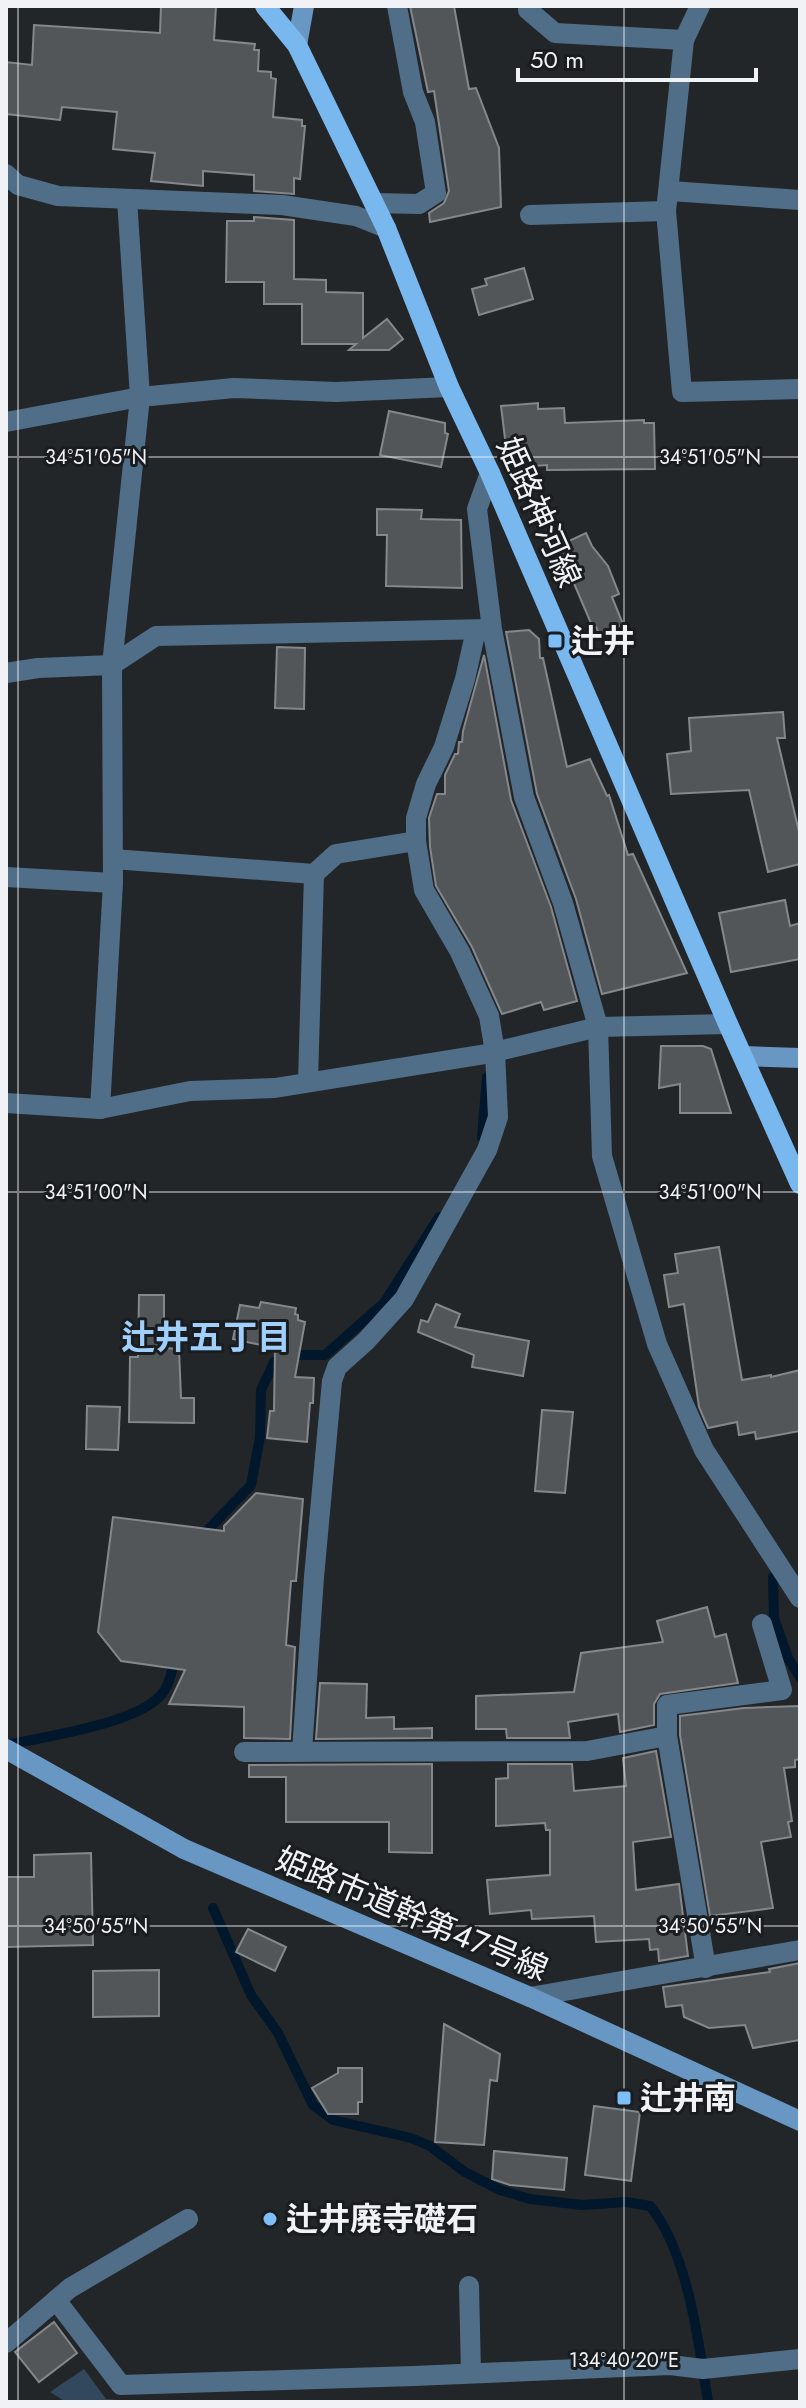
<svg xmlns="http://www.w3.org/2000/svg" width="806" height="2408" viewBox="0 0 806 2408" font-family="Jost,'Noto Sans JP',sans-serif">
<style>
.green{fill:#32485d}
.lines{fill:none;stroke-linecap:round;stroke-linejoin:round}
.stream{stroke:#01172b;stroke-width:10}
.building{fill:#525659;stroke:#84888c;stroke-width:2}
.street{stroke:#516e89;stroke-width:20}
.secondary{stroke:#6897c3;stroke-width:20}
.primary{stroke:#79b7ef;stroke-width:20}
.ticks{fill:none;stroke:#f0f2f5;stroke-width:2;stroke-opacity:0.45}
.poi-dot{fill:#7dbef9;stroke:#191d20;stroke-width:3}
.labels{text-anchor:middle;stroke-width:6;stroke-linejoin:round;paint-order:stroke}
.street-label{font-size:32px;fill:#f0f2f5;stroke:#191d20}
.poi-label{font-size:32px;font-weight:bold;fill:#f0f2f5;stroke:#191d20;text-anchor:start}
.neighbourhood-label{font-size:34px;font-weight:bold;fill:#a0cffc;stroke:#191d20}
.ticks-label{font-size:20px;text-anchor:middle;fill:#f0f2f5;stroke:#191d20;stroke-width:6;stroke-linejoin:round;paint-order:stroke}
</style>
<rect width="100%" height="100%" fill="#232629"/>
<!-- green -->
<polygon class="green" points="84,2369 106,2399 118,2400 118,2402 66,2402 50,2392"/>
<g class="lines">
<!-- stream -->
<g class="stream">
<polyline points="482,1137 487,1077"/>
<polyline points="201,1537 251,1485 260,1437 261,1390 274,1362 295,1355 325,1355 384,1303 439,1217"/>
<polyline points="773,1577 774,1618 788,1658 800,1677"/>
<path d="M6 1745C44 1737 133 1724 159 1697 170 1687 172 1671 174 1657"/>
<path d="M213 1908 251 1995 278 2033 313 2105 333 2120 411 2138 430 2146 465 2172 500 2190 530 2199 582 2205 626 2202 650 2206C688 2252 699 2344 708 2402"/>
</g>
</g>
<!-- building -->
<g class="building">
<polygon points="161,6 216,6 214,40 255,44 254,50 259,50 258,71 271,72 271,78 276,79 273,117 302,120 302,126 305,126 300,179 294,178 294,194 254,191 254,175 203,171 203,186 151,181 155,153 113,149 117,112 62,107 60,120 6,114 6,62 32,65 34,25 160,33"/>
<polygon points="410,6 454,6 469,89 476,88 499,148 501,207 430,222 429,213 444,203 449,191 434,91 428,92"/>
<polygon points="254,217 294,220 294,279 326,280 326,292 363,293 363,338 387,319 403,339 389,350 349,350 356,344 302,344 302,304 264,304 264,282 226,282 227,221 254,221"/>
<polygon points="524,268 533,299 479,315 472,289 487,285 485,279"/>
<polygon points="538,403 538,409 564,408 565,423 644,420 644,423 654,423 655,469 547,470 547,465 534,466 530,454 507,455 501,406"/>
<polygon points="389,411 445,423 445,433 448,434 441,467 380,455"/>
<polygon points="377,509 422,510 421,519 461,520 462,588 386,586 387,535 377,535"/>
<polygon points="586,533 592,546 608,566 619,594 612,597 623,624 600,636 596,627 593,628 573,581 568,583 554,548"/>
<polygon points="529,630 539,639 540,658 543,658 567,767 590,759 607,796 609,795 628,855 633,854 687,973 602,994 576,899 537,794 506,632"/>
<polygon points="277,647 305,648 304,709 275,708"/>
<polygon points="484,655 511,800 551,907 577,1001 544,1010 541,1002 502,1014 472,947 436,886 430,847 429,818 437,794 445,794 445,775 455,754 458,754 459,742 462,742 463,731"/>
<polygon points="783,712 785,738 777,738 800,836 800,864 768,872 749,790 671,794 667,754 691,751 689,718"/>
<polygon points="785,900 790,926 800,923 800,959 731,972 719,913"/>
<polygon points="661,1046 703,1046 711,1049 731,1113 680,1113 680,1084 659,1088"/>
<polygon points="719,1247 742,1380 771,1375 771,1377 800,1370 800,1431 756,1439 755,1432 739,1435 737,1422 708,1428 699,1407 684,1304 669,1307 664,1275 678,1273 675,1254"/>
<polygon points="139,1295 164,1295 164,1348 179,1349 181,1398 194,1398 194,1423 129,1422 130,1357 138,1357"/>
<polygon points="261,1302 296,1308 295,1314 298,1315 298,1320 305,1322 295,1377 314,1378 313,1403 310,1403 307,1442 267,1438 270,1411 274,1411 275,1348 233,1339 240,1305 259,1308"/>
<polygon points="436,1304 460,1314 455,1327 529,1341 523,1376 472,1367 474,1355 418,1332 421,1320 428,1322"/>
<polygon points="87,1406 120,1407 118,1450 86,1449"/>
<polygon points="542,1410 573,1412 565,1493 535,1491"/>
<polygon points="256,1493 303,1499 296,1581 291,1581 286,1645 295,1647 290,1739 244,1738 244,1707 169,1704 185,1670 121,1661 98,1632 113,1517 224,1531 224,1526"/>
<polygon points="707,1607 715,1637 726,1634 738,1683 660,1694 654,1704 654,1725 620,1732 618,1714 568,1722 570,1738 507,1738 506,1729 476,1729 476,1696 574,1692 581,1653 663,1642 657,1621"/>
<polygon points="320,1683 367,1684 366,1718 394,1717 394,1729 432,1728 432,1738 316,1739"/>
<polygon points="800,1706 800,1759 795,1760 795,1767 784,1768 792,1821 788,1822 791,1837 761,1842 773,1908 710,1916 680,1735 680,1716 744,1708"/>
<polygon points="656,1751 671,1837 633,1842 636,1890 679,1884 688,1956 659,1961 658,1949 650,1950 649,1939 596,1942 594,1916 532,1919 531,1910 490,1914 487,1880 550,1875 550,1830 546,1830 545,1823 496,1826 496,1779 508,1778 508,1764 572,1764 574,1791 626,1786 623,1758"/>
<polygon points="432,1764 432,1853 389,1852 389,1822 286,1822 286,1777 249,1777 249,1765"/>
<polygon points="91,1853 93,1945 6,1947 6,1877 34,1877 34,1855"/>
<polygon points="248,1929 286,1947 275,1971 236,1952"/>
<polygon points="800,1963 800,2040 753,2048 745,2025 709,2028 684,2017 682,2005 666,2007 663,1987 770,1972 769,1969"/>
<polygon points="159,1970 159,2016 93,2017 93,1971"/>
<polygon points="444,2024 500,2054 497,2081 490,2080 484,2145 435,2142"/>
<polygon points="338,2068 362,2068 362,2102 358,2102 358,2114 328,2114 312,2088 338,2073"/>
<polygon points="594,2106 640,2112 631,2181 585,2175"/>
<polygon points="494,2151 567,2158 564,2190 510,2185 492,2179"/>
<polygon points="54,2322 77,2353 39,2382 15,2352"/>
</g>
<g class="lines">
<!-- street -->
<g class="street">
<polyline points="528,6 528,10 555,33 684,40"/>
<polyline points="700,6 684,40 666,211 682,392 800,389"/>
<polyline points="6,174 18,185 58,196 282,205 356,216 386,228"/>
<polyline points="670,191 800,200"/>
<polyline points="374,203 419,204 436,193 425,122 413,92 397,6"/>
<polyline points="530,215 666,211"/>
<polyline points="6,422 140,397 234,388 336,392 449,387"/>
<polyline points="490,473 477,509 492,629 524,797 563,903 598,1027 602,1156 657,1344 704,1450 800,1598"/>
<polyline points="6,673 38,668 112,665 156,636 489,629"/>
<polyline points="113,859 314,874 336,854 416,841"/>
<polyline points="6,877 113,883"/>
<polyline points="308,1082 314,874"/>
<polyline points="6,1103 100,1109 190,1091 275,1088 486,1054 598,1027 728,1024"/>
<polyline points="100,1109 113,883 112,665 140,397 127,199"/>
<polyline points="302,1751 314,1577 332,1381 337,1367 366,1341 404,1299 487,1150 498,1117 495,1052 489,1016 460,952 424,890 416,841 416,818 426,784 444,747 465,679 476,630"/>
<polyline points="244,1752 587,1751 667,1736"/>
<polyline points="706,1968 667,1736 667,1705 782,1690 762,1624"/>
<polyline points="530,1997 800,1950"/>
<polyline points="469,2286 471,2373"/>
<polyline points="56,2300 121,2385 414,2376 670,2365 703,2369 800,2359"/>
<polyline points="6,2343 70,2288 188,2219"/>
</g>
<!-- secondary -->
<g class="secondary">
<polyline points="297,45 304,6"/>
<polyline points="744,1056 800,1058"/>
<polyline points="6,1749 184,1849 530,1997 800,2121"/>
</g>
<!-- primary -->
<polyline class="primary" points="265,6 297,45 386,228 449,387 490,473 728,1024 800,1184"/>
</g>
<!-- ticks -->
<path class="ticks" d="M18 6V2402M624 6V2402M6 457H800M6 1192H800M6 1926H800"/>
<!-- markers -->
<g class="poi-dot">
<rect x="547" y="633" width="16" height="16" rx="4"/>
<rect x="616" y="2090" width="16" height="16" rx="4"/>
<circle cx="270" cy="2219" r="8"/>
</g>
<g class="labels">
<!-- street labels -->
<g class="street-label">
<text transform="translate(539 512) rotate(66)" y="11">姫路神河線</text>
<text transform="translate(412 1914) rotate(23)" y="11">姫路市道幹第47号線</text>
</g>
<!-- poi labels -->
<g class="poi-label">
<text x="571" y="652">辻井</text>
<text x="640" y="2109">辻井南</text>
<text x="286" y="2230">辻井廃寺礎石</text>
</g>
<!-- neighbourhood labels -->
<g class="neighbourhood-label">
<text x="206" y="1349">辻井五丁目</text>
</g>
</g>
<g class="ticks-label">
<text x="96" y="464">34°51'05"N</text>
<text x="710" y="464">34°51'05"N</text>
<text x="96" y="1199">34°51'00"N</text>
<text x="710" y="1199">34°51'00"N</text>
<text x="96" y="1933">34°50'55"N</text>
<text x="710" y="1933">34°50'55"N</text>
<text x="624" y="2367">134°40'20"E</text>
</g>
<!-- border -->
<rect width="806" height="2408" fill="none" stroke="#f0f2f5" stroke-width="16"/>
<!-- scale -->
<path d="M518 68v12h238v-12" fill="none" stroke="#f0f2f5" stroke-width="4"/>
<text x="530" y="68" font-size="24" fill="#f0f2f5" stroke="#191d20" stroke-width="6" paint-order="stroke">50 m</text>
</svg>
